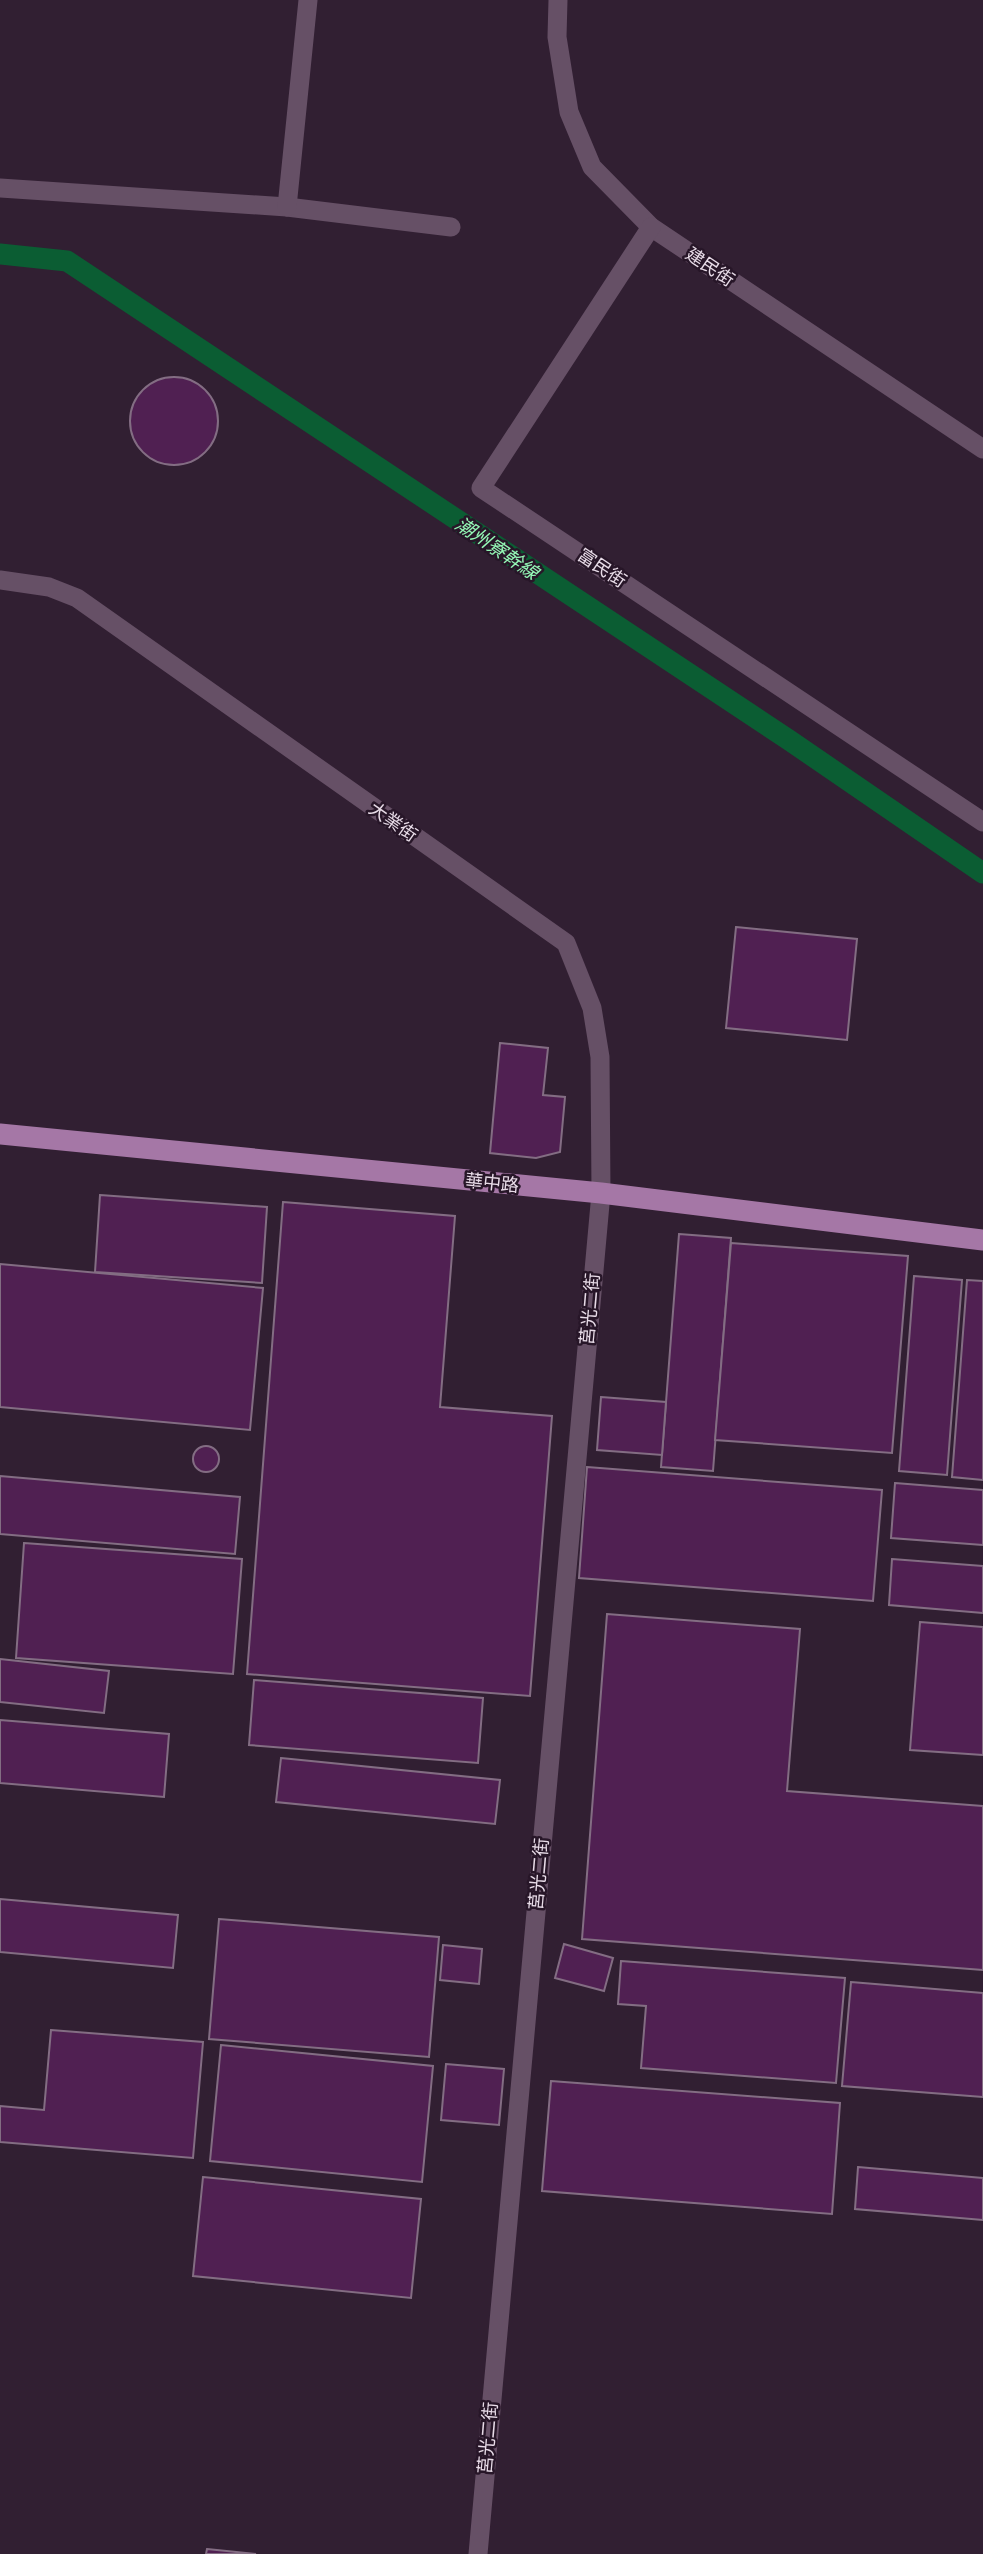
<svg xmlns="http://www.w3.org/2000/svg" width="983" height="2554" viewBox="0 0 983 2554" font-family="'Open Sans','Noto Sans TC',sans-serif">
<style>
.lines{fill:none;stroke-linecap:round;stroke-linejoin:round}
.canal{stroke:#0b5d33;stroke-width:21}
.building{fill:#502052;stroke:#836d83;stroke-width:2}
.minor{stroke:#665066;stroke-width:19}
.major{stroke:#a577a6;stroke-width:21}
.labels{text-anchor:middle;stroke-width:5;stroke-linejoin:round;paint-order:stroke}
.street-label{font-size:18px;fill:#e8dce8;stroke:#271628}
.water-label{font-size:19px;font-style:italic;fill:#94f8b6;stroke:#271628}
</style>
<rect width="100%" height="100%" fill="#311f32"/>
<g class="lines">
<!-- canal -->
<polyline class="canal" points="0,254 67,261 789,740 983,873"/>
</g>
<!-- building -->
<g class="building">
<circle cx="174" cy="421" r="44"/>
<polygon points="736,927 857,939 847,1040 726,1028"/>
<polygon points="500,1043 548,1048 543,1095 565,1097 560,1152 536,1158 490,1153"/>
<polygon points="100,1195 267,1207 262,1283 95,1272"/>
<polygon points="283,1202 455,1216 440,1407 552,1416 530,1696 247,1674"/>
<polygon points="679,1234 731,1238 713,1471 661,1467"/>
<polygon points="731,1243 908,1256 892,1453 715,1440"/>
<polygon points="0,1264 263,1288 250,1430 0,1407"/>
<polygon points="914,1276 962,1280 947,1475 899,1471"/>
<polygon points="967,1280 983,1281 983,1480 952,1477"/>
<polygon points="601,1397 666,1402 662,1455 597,1450"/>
<circle cx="206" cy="1459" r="13"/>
<polygon points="587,1467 882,1490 873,1601 579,1578"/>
<polygon points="0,1476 240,1497 235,1554 0,1534"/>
<polygon points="895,1483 983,1490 983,1545 891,1538"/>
<polygon points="24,1543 242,1559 233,1674 16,1658"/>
<polygon points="892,1559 983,1566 983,1613 889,1605"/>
<polygon points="607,1614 800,1629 787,1791 983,1806 983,1970 582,1939"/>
<polygon points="920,1622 983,1627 983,1755 910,1750"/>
<polygon points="0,1659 109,1671 104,1713 0,1702"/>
<polygon points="254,1680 483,1698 478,1763 249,1745"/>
<polygon points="0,1720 169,1734 164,1797 0,1783"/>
<polygon points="281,1758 500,1780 495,1824 276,1802"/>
<polygon points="0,1899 178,1915 173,1968 0,1952"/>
<polygon points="219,1919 439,1937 429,2057 209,2039"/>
<polygon points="564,1944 613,1958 604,1991 555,1978"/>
<polygon points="443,1945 482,1949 479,1984 440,1980"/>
<polygon points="621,1961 845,1978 836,2083 641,2068 646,2006 618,2004"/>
<polygon points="851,1982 983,1993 983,2097 842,2086"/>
<polygon points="51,2030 203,2042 193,2158 0,2142 0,2106 44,2110"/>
<polygon points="221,2045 433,2066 422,2182 210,2161"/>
<polygon points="446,2064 504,2069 499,2125 441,2120"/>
<polygon points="551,2081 840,2103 832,2214 542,2191"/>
<polygon points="858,2167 983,2178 983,2220 855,2209"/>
<polygon points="203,2177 421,2199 411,2298 193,2276"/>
<polygon points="207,2549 256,2554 206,2554"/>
</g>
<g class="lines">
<!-- minor -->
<g class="minor">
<polyline points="558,0 557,37 569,112 592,167 651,227 983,449"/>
<polyline points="0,188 287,207 451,227"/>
<polyline points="287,207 308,0"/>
<polyline points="651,227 481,488 983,822"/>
<polyline points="0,580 49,587 77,598 566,943 592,1008 600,1057 601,1193 478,2554"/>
</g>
<!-- major -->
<polyline class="major" points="0,1134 601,1193 983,1240"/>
</g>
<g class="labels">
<!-- street labels -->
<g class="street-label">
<text transform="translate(710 267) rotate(34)" y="6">建民街</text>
<text transform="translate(602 568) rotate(34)" y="6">富民街</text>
<text transform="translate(393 822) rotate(35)" y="6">大業街</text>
<text transform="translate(492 1183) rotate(6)" y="6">華中路</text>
<text transform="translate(590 1309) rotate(-85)" y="6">莒光二街</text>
<text transform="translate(539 1874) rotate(-85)" y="6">莒光二街</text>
<text transform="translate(488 2438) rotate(-85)" y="6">莒光二街</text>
</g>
<!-- water labels -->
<g class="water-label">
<text transform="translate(497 548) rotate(34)" y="7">潮州寮幹線</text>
</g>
</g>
</svg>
